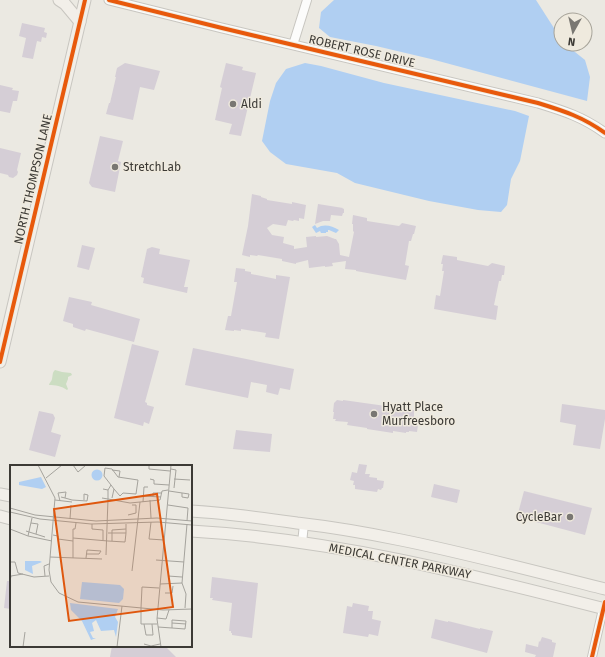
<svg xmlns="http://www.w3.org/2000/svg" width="605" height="657" viewBox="0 0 605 657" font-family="'Fira Sans',sans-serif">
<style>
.green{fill:#ccddc2}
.water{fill:#b0cff2}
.building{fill:#d5ced6}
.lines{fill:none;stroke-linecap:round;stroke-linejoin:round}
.minor-casing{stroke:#c8c6c0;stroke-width:10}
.tertiary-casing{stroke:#c8c6c0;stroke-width:11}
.secondary-casing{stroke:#c8c6c0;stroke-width:13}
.minor{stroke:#fcfcfb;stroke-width:8}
.tertiary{stroke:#fcfcfb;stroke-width:9}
.secondary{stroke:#f2efe9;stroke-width:11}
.cycleway-casing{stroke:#efeade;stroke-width:6}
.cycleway{stroke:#e8590c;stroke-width:4}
.poi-dot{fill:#797772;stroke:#efeade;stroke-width:1.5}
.labels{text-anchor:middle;stroke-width:3;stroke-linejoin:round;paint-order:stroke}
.street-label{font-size:12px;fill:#3c3a35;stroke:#efeade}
.poi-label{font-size:12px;fill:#3c3a35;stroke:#efeade;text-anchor:start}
.inset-road{fill:none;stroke:#a5a39d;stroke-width:1}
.view{fill:#df570e;fill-opacity:0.15;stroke:#df570e;stroke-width:2}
.inset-edge{fill:none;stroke:#3c3a35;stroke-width:2}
</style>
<rect width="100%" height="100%" fill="#ebe9e2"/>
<!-- green -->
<path class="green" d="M55 370 62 372 71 373 72 375 68 377V379L66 384 68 389 67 390C62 386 55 385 49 385 49 383 52 381 52 379 53 375 52 373 55 370Z"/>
<!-- water -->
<g class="water">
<polygon points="334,0 536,0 561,39 561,44 565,44 585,60 590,77 587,101 431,59 376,46 330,37 319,28 321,12"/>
<polygon points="305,63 321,66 384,83 515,111 529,116 520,161 511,179 507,205 501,212 478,210 429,201 355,183 337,173 286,164 270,152 262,141 270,101 276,83 286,69"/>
<path d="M315 225 317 228C324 223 332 226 339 230L336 233 329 230H328V232H326V233H321L320 231 316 233 312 227Z"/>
</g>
<!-- building -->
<g class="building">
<polygon points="22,23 45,28 44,32 47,33 46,38 42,37 41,42 37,41 33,59 22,57 26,38 19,36"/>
<polygon points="125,63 160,71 154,90 140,87 133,120 106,114 109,103 110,103 116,77 115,77 117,68"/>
<polygon points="226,63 243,67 242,70 256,73 241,136 229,134 232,124 215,120 222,88 220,87"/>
<polygon points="0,85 13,88 12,90 19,91 17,101 13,101 10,113 0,111"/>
<polygon points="100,136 123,141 118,161 121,162 115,192 92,187 89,183"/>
<polygon points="0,148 21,153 17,170 18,172 17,175 13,178 9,177 8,175 0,173"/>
<polygon points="252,194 261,196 261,197 267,199 267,200 292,204 292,202 306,205 304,219 299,218 299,221 294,220 293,221 288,220 286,226 273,224 267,228 272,235 284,237 283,243 294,246 294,249 307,247 306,237 316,236 316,237 327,236 335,239 336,239 339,244 340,255 349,257 354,232 353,231 353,224 352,224 353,215 367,218 367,221 399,226 402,223 416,226 414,234 413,234 411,241 409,241 405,265 409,266 406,280 356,271 356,270 345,269 346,261 332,263 333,266 325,267 325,266 309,268 308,260 296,263 296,264 282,261 282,259 258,255 257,256 250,255 250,257 242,255 248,226"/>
<polygon points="318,204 343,208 342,208 344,209 344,213 343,213 342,216 331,215 330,221 323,221 315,224"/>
<polygon points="82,245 95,248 89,270 77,267"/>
<polygon points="152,247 160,249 159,254 190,260 184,287 188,287 187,293 143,283 144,278 141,277 147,249"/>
<polygon points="443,255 457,257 457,260 488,266 492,263 505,266 504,275 502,275 501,281 499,281 494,305 498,306 496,320 434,309 436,295 440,296 444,271 442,271 443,264 441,264"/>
<polygon points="236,268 245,269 245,271 251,272 251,274 276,279 276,275 290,277 279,339 265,337 266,333 241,329 241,331 234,330 234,331 225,330 228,316 231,316 237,282 234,282"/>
<polygon points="69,297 92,302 91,305 140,319 134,342 86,329 85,331 73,327 73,324 63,321"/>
<polygon points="132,344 159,351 145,402 147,403 147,405 154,407 149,424 144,422 143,426 114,418"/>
<polygon points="193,348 294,369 290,390 280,388 278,395 266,392 267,385 251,382 248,398 185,385"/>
<polygon points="337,400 343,401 343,400 414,410 414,417 419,418 417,432 409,431 409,432 406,432 406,433 393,431 393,433 367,429 367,428 347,425 348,422 335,421 336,419 333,419 334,412 333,412 334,403"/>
<polygon points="562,404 605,410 605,419 600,449 573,445 576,425 560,422"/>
<polygon points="39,411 53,414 55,418 51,432 61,435 55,457 29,450"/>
<polygon points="236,430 272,434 270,452 233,449"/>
<polygon points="359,464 367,465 365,474 370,474 369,477 377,478 377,480 384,481 383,488 382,488 381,490 378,489 377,492 355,489 355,485 353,485 354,481 350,480 352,472 357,473"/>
<polygon points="434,484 460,490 457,503 431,497"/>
<polygon points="524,491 592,508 585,535 517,517"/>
<polygon points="212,577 258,583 252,638 232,635 232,633 231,633 231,631 229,631 232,603 212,600 213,598 210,598"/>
<polygon points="7,581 11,581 11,609 4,608"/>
<polygon points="353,603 369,606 368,611 373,611 372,619 381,621 378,636 369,634 368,637 343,633 347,606 352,607"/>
<polygon points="435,619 448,622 448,621 480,629 480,628 493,631 487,653 431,638"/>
<polygon points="542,637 549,639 552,640 552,642 556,643 553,657 535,657 536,655 525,652 526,644 538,647 539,641 540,642"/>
<polygon points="112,646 167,646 167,648 176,657 110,657"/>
</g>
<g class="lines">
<defs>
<g id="minor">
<polyline points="293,45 307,0"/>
<polyline points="302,543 304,524"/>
<polyline points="592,657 603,609"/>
</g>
<path id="tertiary" d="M109 0 222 28 538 103C564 111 583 117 605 133"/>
<g id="secondary">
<polyline points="59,0 65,4 80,22"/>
<polyline points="0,362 85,0"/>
<polyline points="0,494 11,496"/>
<path d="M191 511C226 513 262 518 297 523 332 527 367 533 401 540 470 554 537 572 605 589"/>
<polyline points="0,516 11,519"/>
<path d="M191 531C332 539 469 574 605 609"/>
</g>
</defs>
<!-- minor casing -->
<use href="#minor" class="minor-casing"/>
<!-- tertiary casing -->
<use href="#tertiary" class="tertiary-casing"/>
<!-- secondary casing -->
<use href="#secondary" class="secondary-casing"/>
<!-- minor -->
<use href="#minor" class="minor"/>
<!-- tertiary -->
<use href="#tertiary" class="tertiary"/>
<!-- secondary -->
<use href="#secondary" class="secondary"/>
<defs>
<g id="cycleway">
<path d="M109 0 222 28 538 103C564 111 583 117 605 133"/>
<polyline points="0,362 85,0"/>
<polyline points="592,657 605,602"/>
</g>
</defs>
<!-- cycleway casing -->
<use href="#cycleway" class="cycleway-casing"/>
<!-- cycleway -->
<use href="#cycleway" class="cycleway"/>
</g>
<!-- markers -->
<g class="poi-dot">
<circle cx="233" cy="104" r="4"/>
<circle cx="115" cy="167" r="4"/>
<circle cx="374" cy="414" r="4"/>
<circle cx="570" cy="517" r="4"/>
</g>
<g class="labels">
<!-- street labels -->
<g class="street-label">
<text transform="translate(362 51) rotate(13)" y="4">ROBERT ROSE DRIVE</text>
<text transform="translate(33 179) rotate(-77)" y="4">NORTH THOMPSON LANE</text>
<text transform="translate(400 561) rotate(11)" y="4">MEDICAL CENTER PARKWAY</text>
</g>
<!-- poi labels -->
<g class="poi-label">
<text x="241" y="108">Aldi</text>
<text x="123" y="171">StretchLab</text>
<text x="382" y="411">Hyatt Place<tspan x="382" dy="14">Murfreesboro</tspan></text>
<text x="562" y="521" text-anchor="end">CycleBar</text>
</g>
</g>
<!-- overview -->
<g transform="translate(10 465)">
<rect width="182" height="182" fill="#ebe9e2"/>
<path d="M81.5 10a5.5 5.5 0 1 1 11 0a5.5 5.5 0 1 1-11 0ZM31 12 36 22 32 24 9 20V17ZM15 96H30L32 97 22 101 23 109 15 105ZM72 117 110 120 114 124 113 134 109 138 70 134ZM60 138 108 144 105 152 108 157 106 172 104 165 91 166 86 155 82 158 84 166 80 167 83 173H86L81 175 72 156 61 145Z" fill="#b0cff2"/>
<path class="inset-road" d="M28 0 45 33 39 105 41 117 49 128 68 137 153 145 182 144M63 0 68 7 76 0M139 0V4L160 6M161 4 166 5 164 23M102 5 110 6 109 12M36 13 52 0M140 14 144 15V19L159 20M164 14 180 15M101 20 94 11 95 3 102 4 108 12 128 15 126 29 113 28 110 31 104 24M98 25 101 20 104 24 102 33M159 26 179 29 178 33 172 32V28M134 31 151 32M143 32V28H152M55 33 62 35 77 36 78 30 74 29V35M92 33 98 34V25L93 24M45 35 62 37M140 35 141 53M50 36 48 28 56 27 55 33 51 32M133 37 134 22H138M158 40 178 43 177 56M0 43 25 50 86 56 147 53 182 56M0 47 30 54 81 59 148 57 182 60M118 50 126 48V40H122M22 53 18 71 42 76M60 54 61 40M141 57 139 74 154 75M21 58 28 59 26 69M82 59V64L93 65V75M0 64 18 71M16 66 35 72M98 68H116V59M43 70 48 71V74L63 76M63 73 98 76M98 76 115 77 116 68M102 76V65L116 64M96 90 98 34 120 38 150 35 152 26 158 25M40 92 92 94M63 93V64H65L66 58M76 93 77 85 91 86 89 89H76M146 95 174 97M0 97H5L8 108 24 112 39 111M122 106 130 37M35 111 34 101 39 99M158 111 172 112M0 116 1 111 13 109M150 119 172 118M155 128H162L163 121M175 143 176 129 172 118 177 59M147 153 156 154 159 145M162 158 176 159M134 159 136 170H143L142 159M147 159H131V143L132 122 149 123M148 162 162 163V155L176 156 175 164 162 163M134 179 141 181 150 179M13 182 15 167M107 182 112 141M151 182 147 154 161 0"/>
<path class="view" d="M147 29 163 142 59 156 44 44Z"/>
<rect width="182" height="182" class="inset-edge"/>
</g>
<!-- north arrow -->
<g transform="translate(573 32) rotate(188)"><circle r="19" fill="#efeade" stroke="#a7a49a"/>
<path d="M0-3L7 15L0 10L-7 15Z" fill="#797772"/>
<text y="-6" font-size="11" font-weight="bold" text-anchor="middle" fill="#3c3a35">N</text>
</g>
</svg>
